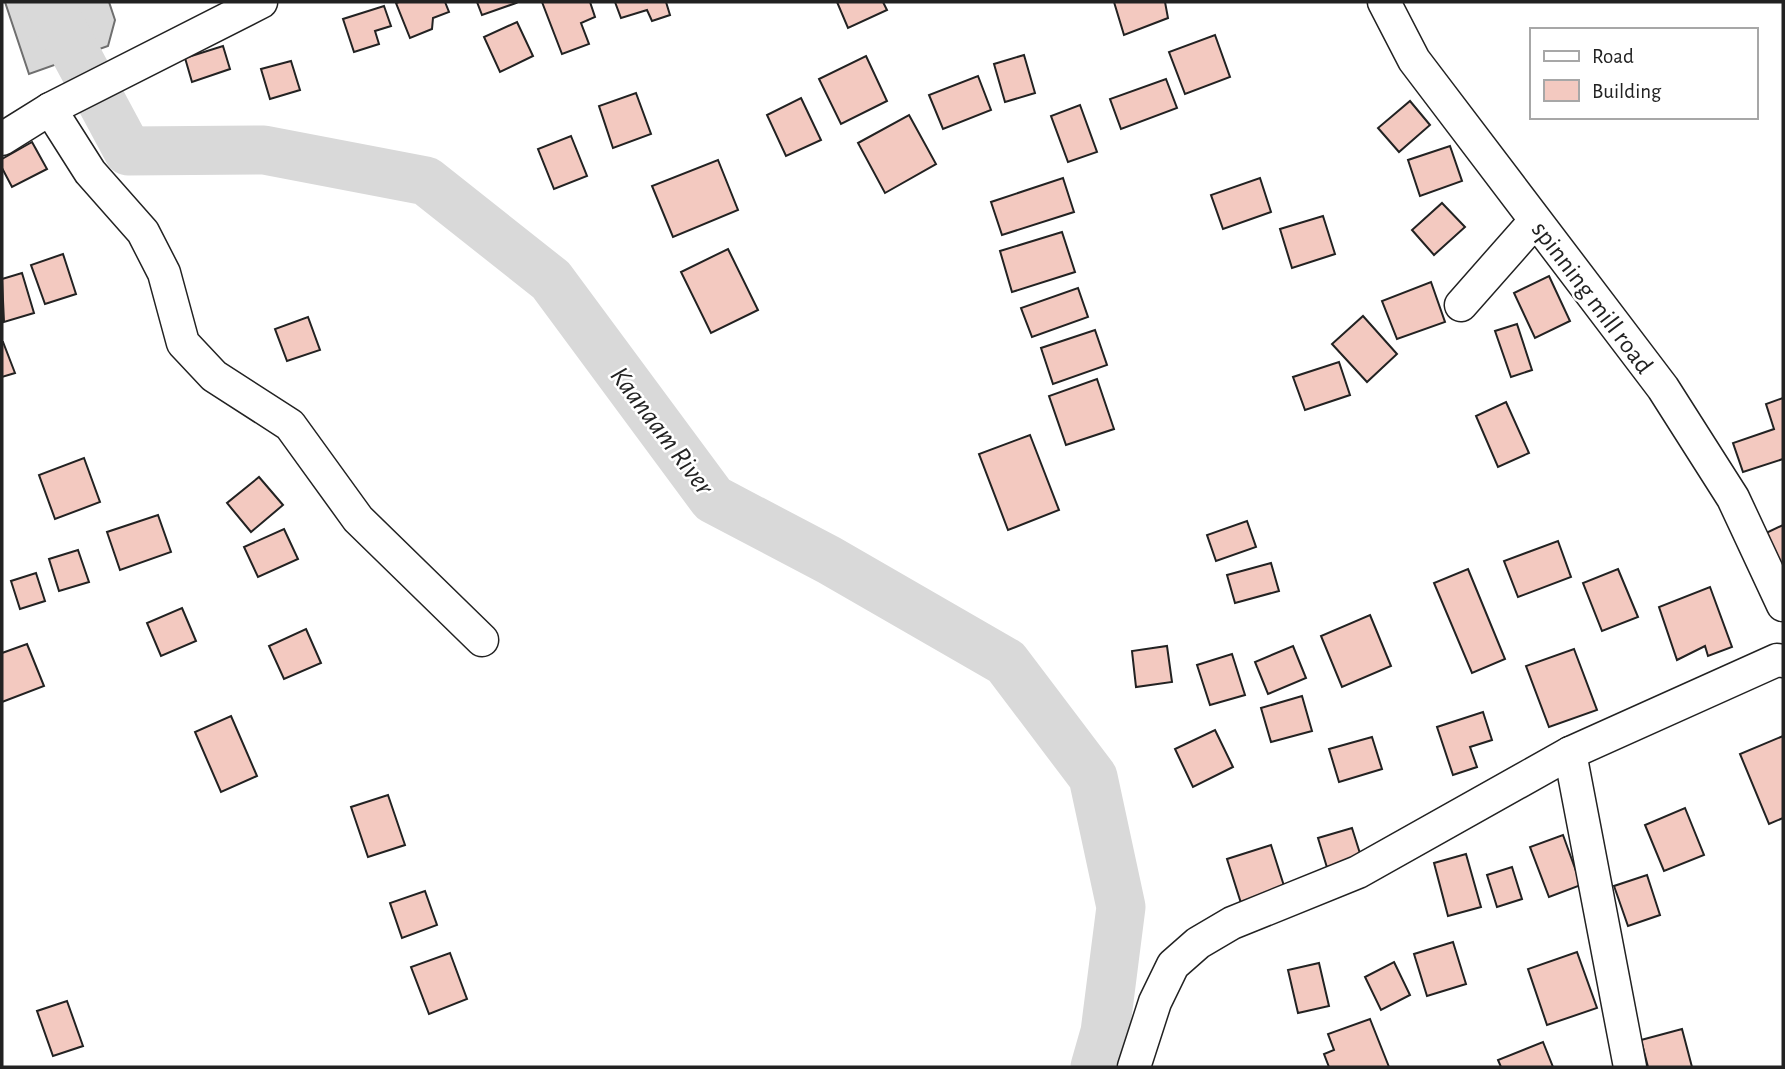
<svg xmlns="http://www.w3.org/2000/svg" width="1785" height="1069" viewBox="0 0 1785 1069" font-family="'Alegreya Sans',sans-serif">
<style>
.water{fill:#d9d9d9;stroke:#6f6f6f;stroke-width:2}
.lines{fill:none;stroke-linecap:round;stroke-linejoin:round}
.river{stroke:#d9d9d9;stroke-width:49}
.building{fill:#f3c9c0;stroke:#222;stroke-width:2}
.minor-casing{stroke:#222;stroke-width:35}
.minor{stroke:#fff;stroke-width:32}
.labels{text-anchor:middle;stroke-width:5;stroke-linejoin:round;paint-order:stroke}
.street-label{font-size:26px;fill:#222;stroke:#fff}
.water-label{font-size:28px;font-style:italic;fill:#222;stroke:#fff}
</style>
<rect width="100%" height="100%" fill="#fff"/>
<!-- water -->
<polygon class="water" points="5,2 109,2 115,20 108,46 29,74"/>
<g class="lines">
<!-- river -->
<polyline class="river" points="48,2 128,151 264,150 426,181 551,280 713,499 829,560 1006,662 1093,777 1121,907 1105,1032 1095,1067"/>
</g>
<!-- building -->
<g class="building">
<polygon points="399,2 445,2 449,12 433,18 432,29 410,38 396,3"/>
<polygon points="477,2 515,2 516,3 482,15"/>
<polygon points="542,2 590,2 595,17 581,23 589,44 562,54"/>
<polygon points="615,2 666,2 670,15 652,21 647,10 621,18"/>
<polygon points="837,2 883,2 887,10 848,28"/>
<polygon points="1114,2 1165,2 1168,18 1124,35"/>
<polygon points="384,6 391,26 375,31 379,44 354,52 343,19"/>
<polygon points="517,22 533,56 500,72 484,37"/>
<polygon points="1215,35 1230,77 1185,94 1169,52"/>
<polygon points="223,46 230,69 192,82 185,58"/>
<polygon points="1024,55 1035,93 1005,102 994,64"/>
<polygon points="866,56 887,101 841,124 819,79"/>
<polygon points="291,61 300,90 270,99 261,69"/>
<polygon points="978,76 991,110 943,129 929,95"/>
<polygon points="1166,79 1177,108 1121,129 1110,99"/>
<polygon points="636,93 651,134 613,148 599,106"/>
<polygon points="801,98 821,140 786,156 767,115"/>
<polygon points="1410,101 1430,125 1399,152 1378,128"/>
<polygon points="1080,105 1097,152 1068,162 1051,116"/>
<polygon points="909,115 936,164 885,193 858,143"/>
<polygon points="571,136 587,176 554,189 538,149"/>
<polygon points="32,142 47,169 12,187 2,168 2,159"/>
<polygon points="1450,146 1462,181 1420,196 1408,160"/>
<polygon points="718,160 738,210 673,237 652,186"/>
<polygon points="1063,178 1074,212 1002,235 991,202"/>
<polygon points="1260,178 1271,212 1223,229 1211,195"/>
<polygon points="1442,203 1465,227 1434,255 1412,230"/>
<polygon points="1323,216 1335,254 1292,268 1280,229"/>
<polygon points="1062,232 1075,272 1012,292 1000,251"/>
<polygon points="728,249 758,310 711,333 681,272"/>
<polygon points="63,254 76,294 45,304 31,265"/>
<polygon points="22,273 34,313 4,322 2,279"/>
<polygon points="1549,276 1570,321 1535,338 1514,293"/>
<polygon points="1431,282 1445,322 1397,339 1382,301"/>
<polygon points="1078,288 1088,317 1032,337 1021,308"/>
<polygon points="1363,316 1397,354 1367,382 1332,344"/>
<polygon points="308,317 320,350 287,361 275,329"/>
<polygon points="1517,324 1532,370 1511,377 1495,331"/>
<polygon points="1095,330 1107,365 1053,384 1041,348"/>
<polygon points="2,342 3,342 15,373 2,377"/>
<polygon points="1339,362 1350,395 1305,410 1293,377"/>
<polygon points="1097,379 1114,429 1066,445 1049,396"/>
<polygon points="1783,398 1783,459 1743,472 1733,443 1774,429 1766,404"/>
<polygon points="1506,402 1529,453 1498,467 1476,416"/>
<polygon points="1030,435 1059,510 1008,530 979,454"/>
<polygon points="84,458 100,502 55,519 39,475"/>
<polygon points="259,477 283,505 251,532 227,503"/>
<polygon points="158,515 171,552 120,570 107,532"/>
<polygon points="1247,521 1256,547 1216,561 1207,535"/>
<polygon points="1783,525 1783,574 1766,533"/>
<polygon points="284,529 298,559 258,577 244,547"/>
<polygon points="1558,541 1571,577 1518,597 1504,561"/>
<polygon points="78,550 89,582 59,591 49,559"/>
<polygon points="1271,563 1279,591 1235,603 1227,575"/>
<polygon points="1468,569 1505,659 1472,673 1434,583"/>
<polygon points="1618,569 1638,617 1602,631 1583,583"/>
<polygon points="36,573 45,601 20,609 11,581"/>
<polygon points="1710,587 1732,647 1708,656 1705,646 1677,660 1659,607"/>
<polygon points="182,608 196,641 161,656 147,623"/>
<polygon points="1370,615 1391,666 1342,687 1321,636"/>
<polygon points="306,629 321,663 284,679 269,646"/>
<polygon points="27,644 44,686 2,702 2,653"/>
<polygon points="1167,646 1172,682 1136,687 1132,651"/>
<polygon points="1293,646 1306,678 1268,694 1255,662"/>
<polygon points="1574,649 1597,710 1549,727 1526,666"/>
<polygon points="1232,654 1245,695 1210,705 1197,665"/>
<polygon points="1302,696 1312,731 1271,742 1261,708"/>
<polygon points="1483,712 1492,740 1470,747 1477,767 1453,775 1437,727"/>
<polygon points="231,716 257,776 221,792 195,732"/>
<polygon points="1215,730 1233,767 1193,787 1175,749"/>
<polygon points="1783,736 1783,818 1769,824 1740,754"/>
<polygon points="1372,737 1382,769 1339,782 1329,749"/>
<polygon points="388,795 405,845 368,857 351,807"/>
<polygon points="1685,808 1704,855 1664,871 1645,825"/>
<polygon points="1352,828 1363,863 1329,874 1318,838"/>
<polygon points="1563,835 1581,885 1549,897 1530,847"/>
<polygon points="1271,845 1285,889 1241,903 1227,859"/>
<polygon points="1466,854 1481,907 1448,916 1434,863"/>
<polygon points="1512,867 1522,899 1497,907 1487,875"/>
<polygon points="1647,875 1660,915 1628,926 1614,886"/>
<polygon points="425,891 437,925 402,938 390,903"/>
<polygon points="1453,942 1466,984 1427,996 1414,954"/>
<polygon points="1577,952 1597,1008 1547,1025 1528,969"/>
<polygon points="450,953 467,999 429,1014 411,967"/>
<polygon points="1394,962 1410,995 1381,1010 1365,977"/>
<polygon points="1319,963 1329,1006 1298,1013 1288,970"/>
<polygon points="67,1001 83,1046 53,1056 37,1011"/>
<polygon points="1370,1019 1389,1067 1329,1067 1324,1054 1334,1050 1328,1034"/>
<polygon points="1682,1029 1692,1067 1648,1067 1641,1040"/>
<polygon points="1543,1042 1553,1067 1501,1067 1498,1060"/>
</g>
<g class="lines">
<defs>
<g id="minor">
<polyline points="1384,2 1414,60 1663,388 1733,498 1783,605"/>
<polyline points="50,109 90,172 143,232 164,273 183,343 214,376 290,425 358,519 482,640"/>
<polyline points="2,139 50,109 261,2"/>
<polyline points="1461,305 1535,221"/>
<polyline points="1570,753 1630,1067"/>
<polyline points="1134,1067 1155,1002 1173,965 1198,943 1232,923 1358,872 1570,753 1777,660 1783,661"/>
</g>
</defs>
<!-- minor casing -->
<use href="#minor" class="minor-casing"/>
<!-- minor -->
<use href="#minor" class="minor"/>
</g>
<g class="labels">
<!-- street labels -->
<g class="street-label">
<text transform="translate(1593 297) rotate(53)" y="9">spinning mill road</text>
</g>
<!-- water labels -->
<g class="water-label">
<text transform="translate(663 430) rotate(53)" y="10">Kaanaam River</text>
</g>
</g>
<!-- border -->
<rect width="1785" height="1069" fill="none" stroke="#222222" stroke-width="7"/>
<!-- legend -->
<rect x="1530" y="28" width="228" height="91" fill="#ffffff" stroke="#a7a7a7" stroke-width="2"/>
<rect x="1544" y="51" width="35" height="10" fill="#ffffff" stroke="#a7a7a7" stroke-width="2"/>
<text x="1592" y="63" font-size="21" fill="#222222">Road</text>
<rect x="1544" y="80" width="35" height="21" fill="#f3c9c0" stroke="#a7a7a7" stroke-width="2"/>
<text x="1592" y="98" font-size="21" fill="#222222">Building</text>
</svg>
